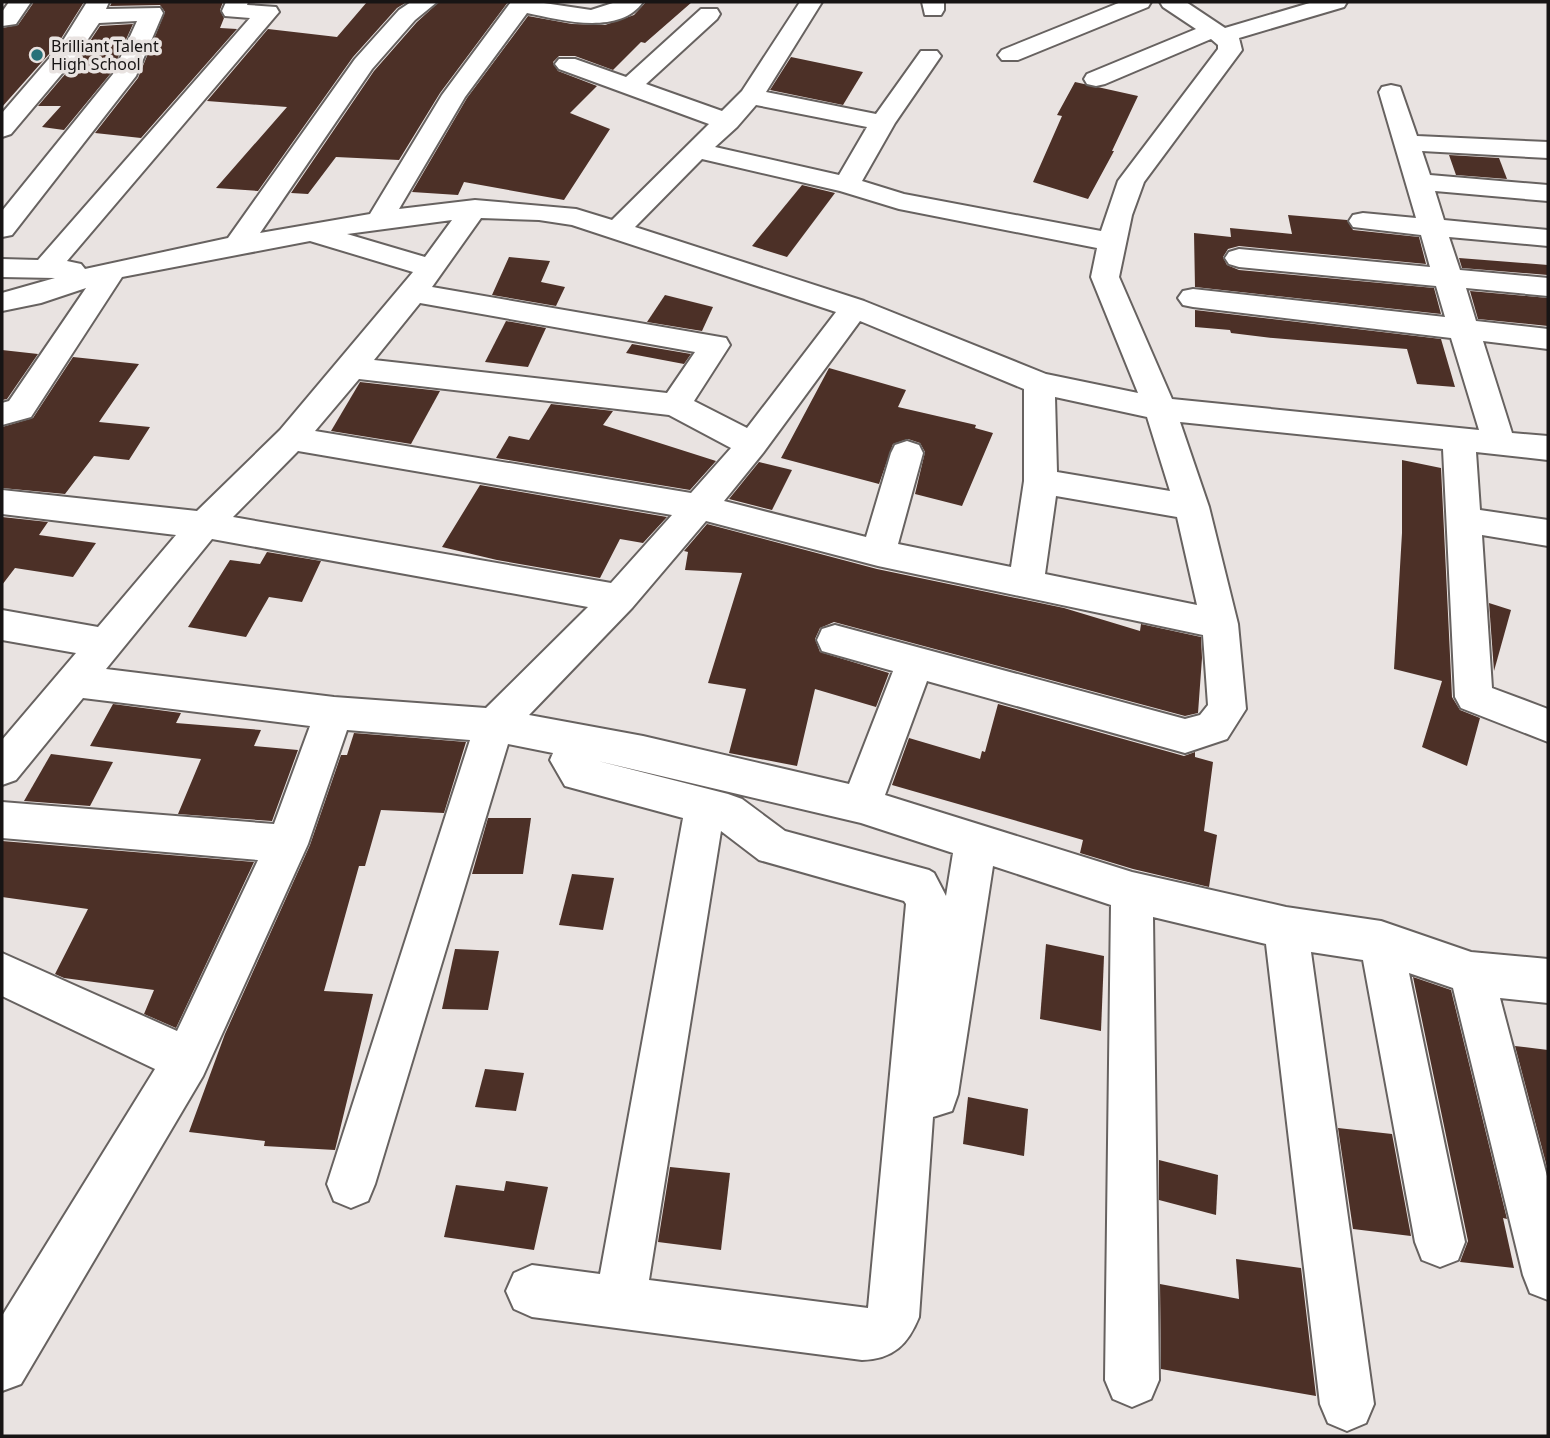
<svg xmlns="http://www.w3.org/2000/svg" width="1550" height="1438" viewBox="0 0 1550 1438" font-family="'Noto Sans',sans-serif">
<style>
.building{fill:#4c3027}
.lines{fill:none;stroke-linecap:round;stroke-linejoin:round}
.street-casing{stroke:#676260;stroke-width:4}
.street{fill:#fff;fill-rule:evenodd}
.poi-dot{fill:#277179;stroke:#e9e3e1;stroke-width:2.5}
.labels{text-anchor:middle;stroke-width:7;stroke-linejoin:round;paint-order:stroke}
.far-poi-label{font-size:16px;fill:#171414;stroke:#e9e3e1;text-anchor:start}
</style>
<rect width="100%" height="100%" fill="#e9e3e1"/>
<!-- building -->
<g class="building">
<polygon points="34,2 84,2 57,45 2,107 2,28 18,25"/>
<polygon points="112,2 223,2 220,10 224,18 220,28 237,29 141,138 95,133 138,78 165,12 160,5 110,6"/>
<polygon points="367,2 407,2 397,8 353,57 258,191 216,188 287,107 207,101 268,29 337,37"/>
<polygon points="439,2 508,2 440,93 399,160 336,157 308,194 291,193 374,71 417,22"/>
<polygon points="646,2 692,2 645,43 641,42 613,70 575,56 559,56 553,62 558,71 597,86 570,113 610,129 564,200 464,182 458,195 412,192 467,98 528,16 572,24 605,25 634,15"/>
<polygon points="133,24 111,73 64,130 42,127 61,106 38,106 78,59 100,26"/>
<polygon points="791,57 863,72 843,105 770,90"/>
<polygon points="1075,82 1138,96 1112,151 1114,151 1088,199 1033,182 1062,116 1057,115"/>
<polygon points="1449,155 1499,158 1507,179 1456,175"/>
<polygon points="802,185 835,193 787,257 752,246"/>
<polygon points="1288,215 1347,220 1353,230 1419,237 1426,264 1239,246 1228,249 1223,257 1227,265 1239,270 1434,288 1441,314 1195,287 1194,233 1231,237 1230,228 1292,234"/>
<polygon points="509,257 550,261 541,282 565,287 556,306 492,295"/>
<polygon points="1459,258 1548,265 1548,275 1462,268"/>
<polygon points="1470,291 1548,298 1548,326 1478,319"/>
<polygon points="665,295 713,307 702,331 647,322"/>
<polygon points="1195,310 1441,339 1455,387 1417,384 1407,349 1273,338 1231,333 1230,330 1195,327"/>
<polygon points="506,321 546,328 528,367 485,362"/>
<polygon points="632,344 691,354 684,364 626,353"/>
<polygon points="2,350 38,354 7,399 2,400"/>
<polygon points="73,357 139,364 99,422 150,427 129,460 94,456 65,494 2,488 2,427 33,418"/>
<polygon points="829,368 906,390 898,407 976,425 975,428 993,433 962,506 915,494 925,452 920,443 908,439 893,444 879,484 781,458"/>
<polygon points="360,382 440,391 411,444 331,431"/>
<polygon points="551,404 613,411 603,425 716,461 690,490 496,458 509,436 529,440"/>
<polygon points="1402,460 1441,468 1452,697 1460,710 1480,718 1467,766 1422,747 1442,681 1394,669 1402,533"/>
<polygon points="759,462 792,470 772,510 729,499"/>
<polygon points="480,485 667,517 643,543 620,539 600,578 497,560 442,547"/>
<polygon points="2,517 48,522 39,535 96,543 73,577 15,568 2,585"/>
<polygon points="707,524 877,569 1064,608 1140,631 1141,624 1201,637 1202,658 1198,713 1185,716 834,622 820,628 815,639 820,652 889,673 876,707 815,689 797,766 729,753 746,689 708,683 742,573 685,570 688,552 684,551"/>
<polygon points="267,552 321,561 302,602 269,597 246,637 188,627 230,560 260,564"/>
<polygon points="1489,603 1511,610 1494,671"/>
<polygon points="113,704 181,713 176,723 261,730 254,746 298,750 272,821 178,814 201,759 90,746"/>
<polygon points="998,704 1184,756 1195,752 1195,757 1213,762 1204,831 1217,835 1209,887 1133,869 1080,853 1083,840 892,785 909,738 980,759 982,751 985,752"/>
<polygon points="354,733 466,742 444,813 381,810 365,866 359,866 324,991 373,994 335,1150 264,1146 265,1141 189,1132 225,1034 310,845 341,755 347,755"/>
<polygon points="51,754 113,762 90,806 24,801"/>
<polygon points="488,818 531,818 523,874 472,874"/>
<polygon points="2,841 254,862 176,1028 144,1014 154,990 64,978 55,974 88,909 2,897"/>
<polygon points="572,874 614,878 603,930 559,925"/>
<polygon points="1046,944 1104,956 1101,1031 1040,1019"/>
<polygon points="455,949 499,951 488,1010 442,1009"/>
<polygon points="1413,977 1451,990 1507,1219 1503,1218 1514,1268 1460,1262 1468,1241"/>
<polygon points="1515,1046 1548,1050 1548,1171"/>
<polygon points="485,1069 524,1073 516,1111 475,1107"/>
<polygon points="968,1097 1028,1109 1024,1156 963,1144"/>
<polygon points="1338,1128 1392,1134 1411,1236 1353,1229"/>
<polygon points="1159,1160 1218,1175 1216,1215 1159,1200"/>
<polygon points="670,1167 730,1173 721,1250 658,1242"/>
<polygon points="506,1181 548,1187 534,1250 444,1237 456,1185 504,1191"/>
<polygon points="1236,1259 1301,1268 1316,1396 1161,1369 1160,1284 1239,1299"/>
</g>
<g class="lines">
<defs>
<g id="street">
<polygon points="9,2 31,2 16,24 2,26 2,12"/>
<polygon points="87,2 109,2 106,9 160,8 163,13 136,76 12,235 2,237 2,211 113,74 137,21 99,23 76,57 11,134 2,137 2,113 59,47"/>
<path d="M226 2H248L247 5 276 7 279 12 67 261 81 264 85 269 228 238 355 59 399 10 411 2H437L415 20 372 69 260 233 370 214 442 95 511 2H537L591 10 616 2H643C619 36 560 20 527 13L465 97 399 209 475 200 576 209 612 220 709 124 559 69 555 64 559 59H575L626 77 701 9H717L720 14 717 19 646 84 722 111 742 91 800 2H822L766 92 876 114 921 51H937L941 56 895 123 862 181 904 194 1101 231 1118 181 1218 49V45L1211 39 1105 84 1096 86 1087 84 1084 79 1087 74 1196 29 1163 7 1160 2H1186L1225 28 1313 2H1347L1344 7 1239 38 1242 50 1144 182 1132 215 1119 277 1172 399 1479 430 1451 338 1193 307 1183 305 1178 298 1183 291 1193 289 1445 317 1436 286 1239 267 1229 264 1225 258 1229 252 1239 249 1430 267 1421 235 1353 227 1349 221 1353 215 1363 213 1416 218 1379 92 1382 87 1391 85 1400 87 1417 136 1548 142V158L1422 151 1430 175 1548 185V201L1435 191 1444 220 1548 230V246L1449 237 1460 270 1548 278V296L1466 288 1476 321 1548 329V349L1483 341 1512 433 1548 436V460L1476 452 1480 510 1548 520V546L1482 535 1492 688 1548 709V742L1461 708 1455 697 1443 449 1180 422 1209 507 1238 624 1246 709 1227 739 1185 753 927 681 885 795 1132 872 1286 907 1381 921 1471 952 1548 959V1003L1500 998 1548 1180V1300L1530 1293 1523 1275 1453 988 1409 973 1465 1242 1458 1260 1440 1267 1422 1260 1415 1242 1363 960 1311 952 1374 1404 1366 1423 1347 1431 1328 1423 1320 1404 1266 944 1153 917 1159 1380 1151 1399 1132 1407 1113 1399 1105 1380 1111 905 993 866 958 1094 952 1111 933 1117 919 1317C908 1344 894 1359 862 1360L532 1317 514 1309 506 1291 514 1273 532 1265 600 1274 683 818 565 786 550 760 553 753 508 744 375 1184 368 1201 351 1208 334 1201 327 1184 470 740 347 730 308 844 203 1076 21 1384 2 1391V1316L155 1069 2 996V953L177 1031 258 860 2 838V802L274 824 310 726 83 698 16 780 2 785V740L76 653 2 640V610L98 627 176 535 2 514V490L197 511 280 430 413 272 310 241 122 277 31 417 2 425V403L9 401 86 288 41 303 2 311V293L55 278 2 277V259L38 260 250 18 225 16 222 11ZM756 105 867 127 839 175 715 147 737 127ZM702 159 840 191 899 209 1097 248 1091 277 1138 393 1046 374 864 301 635 227ZM481 218 539 220 572 225 836 312 747 428 694 401 730 345 726 338 432 287ZM452 220 425 257 347 234ZM420 303 695 352 667 393 374 360ZM860 321 1024 389V481L1011 567 898 544 923 453 919 445 907 441 895 445 891 453 866 537 724 501 763 453ZM359 379 669 415 731 448 691 493 315 431ZM1055 397 1147 417 1170 491 1057 472ZM298 451 672 515 611 583 233 517ZM1056 496 1177 517 1197 605 1045 574ZM706 521 878 566 1203 635 1208 705 1200 715 1185 719 835 625 822 629 817 640 822 651 893 671 849 784 643 736 529 715 632 608ZM212 539 588 607 486 708 334 697 106 669ZM598 761 861 823 953 853 946 896 934 873 929 870 785 831 742 799 728 794ZM721 831 759 860 904 901 906 904 868 1308 649 1280Z"/>
<polygon points="922,2 944,2 944,10 941,15 925,15"/>
<polygon points="1121,2 1151,2 1148,7 1018,60 1002,60 998,55 1002,50"/>
</g>
</defs>
<!-- street casing -->
<use href="#street" class="street-casing"/>
<!-- street -->
<use href="#street" class="street"/>
</g>
<!-- markers -->
<circle class="poi-dot" cx="37" cy="55" r="7"/>
<g class="labels">
<!-- far-poi labels -->
<g class="far-poi-label">
<text x="51" y="52">Brilliant Talent<tspan x="51" dy="18">High School</tspan></text>
</g>
</g>
<!-- border -->
<rect width="1550" height="1438" fill="none" stroke="#171414" stroke-width="7"/>
</svg>
